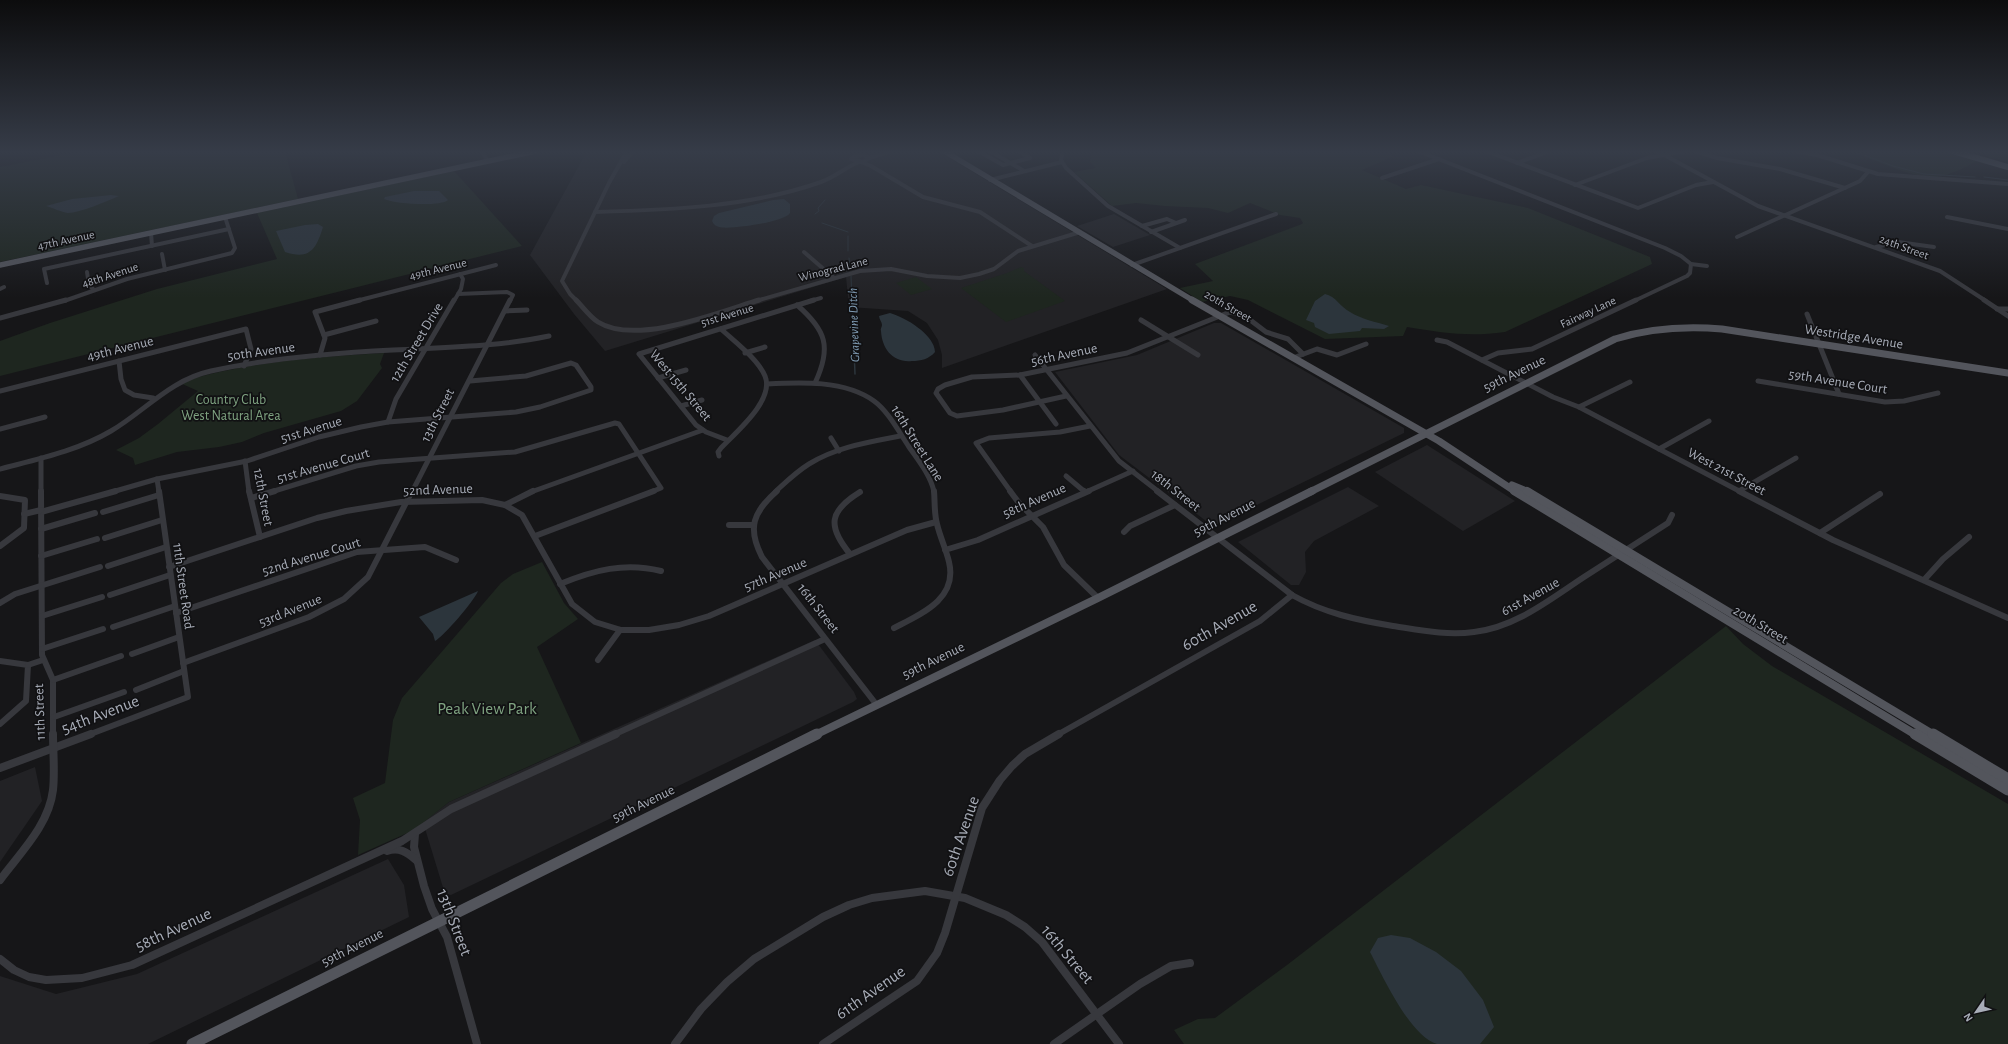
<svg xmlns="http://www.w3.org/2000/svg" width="2008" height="1044" viewBox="0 0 2008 1044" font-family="'Alegreya Sans',sans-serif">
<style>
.built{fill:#222225}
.green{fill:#1e261f}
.water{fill:#2c353c}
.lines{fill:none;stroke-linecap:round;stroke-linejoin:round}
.stream-far1{stroke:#2c353c;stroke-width:1}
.stream{stroke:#2c353c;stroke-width:1.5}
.minor-far3{stroke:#37383d;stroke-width:4}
.minor-far2{stroke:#37383d;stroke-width:5}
.minor-far1{stroke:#37383d;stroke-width:6}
.minor{stroke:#37383d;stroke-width:8}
.major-far3{stroke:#53555c;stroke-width:5.5}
.major-far2{stroke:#53555c;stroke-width:7}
.major-far1{stroke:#53555c;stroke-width:8}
.major{stroke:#53555c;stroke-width:11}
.highway{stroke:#63666e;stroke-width:6}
.labels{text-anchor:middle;stroke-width:3.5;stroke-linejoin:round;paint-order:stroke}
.far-street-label{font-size:12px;fill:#a8adb8;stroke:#111113}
.far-water-label{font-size:13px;font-style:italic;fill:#7f9bb3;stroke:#111113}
.street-label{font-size:14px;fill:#a8adb8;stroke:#111113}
.park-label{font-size:14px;fill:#7fa381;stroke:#111113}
.near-street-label{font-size:17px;fill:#a8adb8;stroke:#111113}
.near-park-label{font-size:17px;fill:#7fa381;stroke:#111113}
</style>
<rect width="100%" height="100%" fill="#161618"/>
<!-- built -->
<g class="built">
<polygon points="587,151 938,151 1167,289 942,368 942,355 938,340 927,323 908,311 849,307 846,277 605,351 574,314 530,255"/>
<polygon points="1114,214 1150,235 1113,247 1077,226"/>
<polygon points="1214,323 1221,323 1404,428 1404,433 1214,526 1210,524 1119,455 1055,372 1137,355"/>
<polygon points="1427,445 1515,501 1463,531 1375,472"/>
<polygon points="1348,487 1379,506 1314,541 1305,552 1306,572 1299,585 1291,585 1238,542"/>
<polygon points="815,640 854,692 857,699 853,702 451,895 445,894 423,822 449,802"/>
<polygon points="35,767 42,801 0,862 0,781"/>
<polygon points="388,859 404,885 409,917 148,1044 0,1044 0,976 56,994 137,974"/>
</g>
<!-- green -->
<g class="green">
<polygon points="83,151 285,151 298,199 0,262 0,167"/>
<path d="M1092 151H1385L1394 156 1362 170 1406 189 1421 185 1528 208 1650 257 1652 264 1505 332C1469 337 1443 333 1407 327L1403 336 1325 339 1248 300 1230 296 1202 302 1180 288 1213 281 1195 264 1302 224 1303 223 1300 218 1280 215 1250 203 1228 213 1208 208 1165 206 1136 203 1112 206 1074 172 1096 168 1090 162Z"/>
<path d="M1850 151H1949L1979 160C1968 166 1954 173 1942 176 1919 182 1873 159 1850 151Z"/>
<polygon points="1989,151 2008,151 2008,162 1983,155"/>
<polygon points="454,171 522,246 0,376 0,341 50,323 157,289 277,259 257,213"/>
<polygon points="1021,267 1024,268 1024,271 1065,301 1006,322 961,288 1007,273"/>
<polygon points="916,277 932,289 911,295 896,283"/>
<path d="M384 353 380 364 382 368 357 401 341 411 264 433 242 442 219 447 177 452 135 465 133 458 116 450 139 438 158 424 198 391 180 383C242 362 318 357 384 353Z"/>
<polygon points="542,562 564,603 578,619 537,647 581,743 449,802 414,830 358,855 360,820 353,798 385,783 393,720 402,698 501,583 513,574"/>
<polygon points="1726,626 1743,644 1772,666 2008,804 2008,1044 1184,1044 1174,1030 1198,1019 1215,1018 1287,965"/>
</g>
<!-- water -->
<g class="water">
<path d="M414 191H439L448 200C440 207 395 204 384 199L385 197Z"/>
<path d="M111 195 119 196C107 201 80 213 68 213 61 212 53 208 46 206L72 199Z"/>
<path d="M784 199 790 204V213C785 222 730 230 719 227 716 226 714 225 712 221L714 216 719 213 773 200Z"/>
<path d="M318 224 323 227C316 250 309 260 285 252L276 231 305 225Z"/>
<path d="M1325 294C1336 296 1340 307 1350 312 1361 319 1376 322 1389 326L1384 329 1362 328 1360 331 1329 334 1315 327 1314 323 1306 320 1315 301Z"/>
<path d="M890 313C905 317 935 335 935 352 929 359 921 361 912 361 893 363 882 349 881 331 880 329 882 327 882 325 882 322 879 319 879 316Z"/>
<path d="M478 591C475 600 443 637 435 641L433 634 419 617Z"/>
<path d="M1391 935 1410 938 1436 952 1461 971 1483 1000 1494 1027 1480 1044H1437C1410 1036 1383 977 1370 952L1378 938Z"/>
</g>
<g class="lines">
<!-- stream-far1 -->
<g class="stream-far1">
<polyline points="1854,151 1893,166 1924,174 1975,177"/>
<polyline points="1984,177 2008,180"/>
<polyline points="815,214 819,211 818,208 825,200"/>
<polyline points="822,223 848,232"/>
<polyline points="848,236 848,251"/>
<polyline points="849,258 850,270"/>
<polyline points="851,276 852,301"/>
</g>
<!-- stream -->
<polyline class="stream" points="852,300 855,374"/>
<!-- minor-far3 -->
<g class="minor-far3">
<polyline points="481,151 488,161"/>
<polyline points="978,151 1003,165 1030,158 1019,151"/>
<polyline points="990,151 1024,171"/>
<polyline points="1063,151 1061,160 1066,168 1108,206 1180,248"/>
<polyline points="1418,151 1665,248 1681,256 1691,264"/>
<polyline points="1486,151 1638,208 1696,185 1713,182"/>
<polyline points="1657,151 1758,206 1940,271 1986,301"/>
<polyline points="1695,151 1717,158 1780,169 1845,188"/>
<polyline points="1794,151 1817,155 1878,174 2008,184"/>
<polygon points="864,155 869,158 863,162 851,159 855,156"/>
<polyline points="869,158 892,151"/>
<polyline points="624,162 633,151"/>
<polyline points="861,162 871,166 923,197 980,212 1032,246"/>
<polyline points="1517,163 1550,151"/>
<polyline points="1382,178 1439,159"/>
<polyline points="990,180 1062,162"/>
<polyline points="1575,185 1647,158 1685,151"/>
<path d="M595 212C670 210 750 207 821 182 835 177 846 167 859 162"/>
<polyline points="1947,217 2008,229"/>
<polyline points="1142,226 1167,219 1176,223"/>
<polyline points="1151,232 1185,220"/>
<polyline points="151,233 152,246"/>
<polyline points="1737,237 1860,181 1868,172"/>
<polyline points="1876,247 1898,242 1934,247"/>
<polyline points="804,252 834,278"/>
<polyline points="162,254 165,270"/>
<polyline points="1691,264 1707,266"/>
<polyline points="1132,265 1276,214"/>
<polyline points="87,272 89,285 94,290"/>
<polyline points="47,283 44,269 229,229"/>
<polyline points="0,289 4,287"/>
<polyline points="458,294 507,292 513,295 510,301"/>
<polyline points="64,301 127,279 232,253 235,248 225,217"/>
<polyline points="356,301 496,265"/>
<polyline points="454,301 461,289 463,279 460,274"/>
<polyline points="577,301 570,294 562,281 609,183 627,151"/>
<polyline points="756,301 860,271 891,269 927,276 960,278 979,274 994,269 1018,251 1077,233"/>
<polyline points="810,301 821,298"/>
<polyline points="1634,301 1687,276 1690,273 1691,264"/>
</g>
<!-- minor-far2 -->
<g class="minor-far2">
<path d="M576 300C583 307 590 317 598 322 636 346 720 312 759 300"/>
<polyline points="1984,300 2008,316"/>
<path d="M797 305C826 330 832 347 815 383"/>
<polyline points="1997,309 2008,309"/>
<polyline points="505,311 527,310"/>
<polyline points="1807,314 1839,394"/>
<polyline points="0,318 66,300"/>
<polyline points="1141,320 1198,355"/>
<polyline points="324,335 376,321"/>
<polyline points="1437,340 1447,342 1553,397 1579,407 1741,492"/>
<polyline points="745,353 765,347"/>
<polyline points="320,355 325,338 315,312 360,300"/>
<polyline points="1035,355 1119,461 1159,492"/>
<polyline points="1293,358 1317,349 1337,355 1366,344"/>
<polyline points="1482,360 1498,353 1532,349 1636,300"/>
<polyline points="119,361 121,379 125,390 134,395 153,398"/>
<polyline points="1020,375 1056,424"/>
<polyline points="658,378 686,370"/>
<polyline points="1758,381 1885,402 1904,401 1938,393"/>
<path d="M767 384C800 382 845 380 874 401 888 411 899 432 909 447 918 460 931 476 934 492"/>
<polyline points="0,391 246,329 251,349 244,366"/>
<polyline points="1066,396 1003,410 957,416 950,413 936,393 938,389 945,385 972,377 1020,375 1127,353 1230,312 1245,316 1266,332 1288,339 1303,354"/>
<polyline points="681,406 702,400"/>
<polyline points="1579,407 1630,382"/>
<polyline points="388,422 396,399 454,300"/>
<polyline points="0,429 45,417"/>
<polyline points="831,438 839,451"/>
<polyline points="727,440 706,432 696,425 639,354 814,300"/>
<polyline points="1659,449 1709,421"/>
<path d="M719 456 718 452 721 448C736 432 775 400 765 376 758 359 734 341 721 329"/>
<polyline points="41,458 41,492"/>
<polyline points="245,461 249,492"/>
<path d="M0 469C38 459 77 451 111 431 145 411 170 380 211 371 270 358 332 353 393 350 446 347 497 347 549 336"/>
<polyline points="1066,476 1085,492"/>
<polyline points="157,479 159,492"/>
<polyline points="1739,491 1796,458"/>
<polyline points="112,492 157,479 247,461 319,437 361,427 388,422 516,412 540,407 591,390 591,387 576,365 571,363 526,376 470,381"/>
<polyline points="271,492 356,466 379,462 515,452 615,423 619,424 661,488 651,492"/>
<polyline points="412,492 510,300"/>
<polyline points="531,492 703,430"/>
<path d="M775 492C786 482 796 472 809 464 836 447 869 442 900 436"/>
<polyline points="1011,492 976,443 989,438 1060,432 1090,426"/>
<polyline points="1086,492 1133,471"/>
</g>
<!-- minor-far1 -->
<g class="minor-far1">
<polyline points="41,491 42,655 53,680 53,735"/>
<polyline points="249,491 260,537"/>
<path d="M777 491C753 512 747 528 762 557L876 704"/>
<polyline points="1010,491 1019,503 1043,527 1064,565 1098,598"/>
<polyline points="1084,491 1085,492"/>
<path d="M1157 491 1292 595C1324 613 1357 620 1393 626 1419 630 1447 636 1474 632 1516 627 1549 600 1584 577 1612 559 1640 541 1668 523L1672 515"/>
<polyline points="1739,491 1833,540 2008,618"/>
<polyline points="0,496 25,500 24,528 0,546"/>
<polyline points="251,498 275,491"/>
<polyline points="505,505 533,491"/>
<polyline points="41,512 116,491"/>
<polyline points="103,512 159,495"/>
<polyline points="24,514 41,510"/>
<polyline points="729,525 753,525"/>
<polyline points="41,529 95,513"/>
<polyline points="1124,532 1130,526 1175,505"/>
<polyline points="1820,533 1880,494"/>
<polyline points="535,536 654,491"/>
<polyline points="105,538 162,520"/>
<polyline points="945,550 978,540 1089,491"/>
<path d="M850 554C827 526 829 511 860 492"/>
<polyline points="41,556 97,539"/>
<polyline points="108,566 166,547"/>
<polyline points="169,567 317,518 346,511 401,502 482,500 505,505 522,515 572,604 595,622 621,630 649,630 679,625 709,616 907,530 936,522"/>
<polyline points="1924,580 1943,559 1969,537"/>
<path d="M560 584C594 570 625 562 661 571"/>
<polyline points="110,595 170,575"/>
<polyline points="0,603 15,594 100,567"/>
<polyline points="176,613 357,552 425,547 456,560"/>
<polyline points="42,616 102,597"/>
<polyline points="113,627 175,606"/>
<path d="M894 628C921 614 958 599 949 562 946 549 940 537 937 524 934 513 935 502 934 491"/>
<polyline points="42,649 103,629"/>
<polyline points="132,654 179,637"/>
<polyline points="598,660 620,630"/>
<polyline points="0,661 28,665 26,701 0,724"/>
<polyline points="183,663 309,617 344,599 368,577 412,491"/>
<polyline points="28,665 43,660"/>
<polyline points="53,680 121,656"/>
<polyline points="136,690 184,671"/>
<polyline points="54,717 124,692"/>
<polyline points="88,735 188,697 159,491"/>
<polyline points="613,735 825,639"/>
<polyline points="1057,735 1260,621 1292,595"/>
</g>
<!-- minor -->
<g class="minor">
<polyline points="0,768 91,734"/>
<polyline points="415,834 414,847 424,886 432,909 447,937 477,1044"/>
<path d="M387 851C399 847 407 852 416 860"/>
<path d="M0 880C20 853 49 825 53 790 55 772 53 752 53 734"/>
<polyline points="0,959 14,970 29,977 46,980 82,978 132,965 402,841 451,809 616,734"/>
<polyline points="675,1044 701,1009 727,982 754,959 823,917 849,905 872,898 925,891 965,898 1006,915 1025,927 1042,942 1119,1044"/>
<polyline points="823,1044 917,981 937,953 945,933 982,808 1000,780 1012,766 1025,754 1059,734"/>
<polyline points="1054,1044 1140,984 1171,966 1190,963"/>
</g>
<!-- major-far3 -->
<g class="major-far3">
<polyline points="944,151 1194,301"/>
<polyline points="0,265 536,151"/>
</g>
<!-- major-far2 -->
<g class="major-far2">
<polyline points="1192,300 1439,441 1516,492"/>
<polyline points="1512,485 1529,492"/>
<path d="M1310 492 1615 339C1650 328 1685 326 1722 329L2008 373"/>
</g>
<!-- major-far1 -->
<g class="major-far1">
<polyline points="1514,491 1916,735"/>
<polyline points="1527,491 1934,735"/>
<polyline points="815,735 1098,598 1312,491"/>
</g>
<!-- major -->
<g class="major">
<polyline points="1915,734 2008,790"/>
<polyline points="1933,734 2008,779"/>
<polyline points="192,1044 817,734"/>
</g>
<!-- highway -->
<polyline class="highway" points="1953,151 2008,167"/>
</g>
<!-- sky -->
<linearGradient id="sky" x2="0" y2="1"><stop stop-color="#0c0c0d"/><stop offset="0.51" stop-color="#363c48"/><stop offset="1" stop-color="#363c48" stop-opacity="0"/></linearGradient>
<rect width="2008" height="298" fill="url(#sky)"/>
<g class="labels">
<!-- far-street labels -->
<g class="far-street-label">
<text transform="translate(66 240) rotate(-12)" y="4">47th Avenue</text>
<text transform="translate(1904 247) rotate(20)" y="4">24th Street</text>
<text transform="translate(438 269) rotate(-14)" y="4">49th Avenue</text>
<text transform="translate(833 269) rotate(-14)" y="4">Winograd Lane</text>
<text transform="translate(110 275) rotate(-18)" y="4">48th Avenue</text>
<text transform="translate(1228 306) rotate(30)" y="4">20th Street</text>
<text transform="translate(1588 312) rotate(-25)" y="4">Fairway Lane</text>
<text transform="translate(727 315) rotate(-17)" y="4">51st Avenue</text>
</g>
<!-- far-water labels -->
<g class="far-water-label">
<text transform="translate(853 325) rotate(-92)" y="5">Grapevine Ditch</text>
</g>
<!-- street labels -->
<g class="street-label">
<text transform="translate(1854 336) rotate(9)" y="5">Westridge Avenue</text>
<text transform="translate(416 342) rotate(-59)" y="5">12th Street Drive</text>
<text transform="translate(120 348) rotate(-14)" y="5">49th Avenue</text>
<text transform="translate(261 351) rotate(-8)" y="5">50th Avenue</text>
<text transform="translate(1064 354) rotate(-12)" y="5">56th Avenue</text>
<text transform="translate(1514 373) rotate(-26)" y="5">59th Avenue</text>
<text transform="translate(1838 381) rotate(9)" y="5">59th Avenue Court</text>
<text transform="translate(681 385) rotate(50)" y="5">West 15th Street</text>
<text transform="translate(437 415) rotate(-63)" y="5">13th Street</text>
<text transform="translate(311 429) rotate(-17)" y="5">51st Avenue</text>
<text transform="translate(918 443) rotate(58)" y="5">16th Street Lane</text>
<text transform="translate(323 465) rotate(-16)" y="5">51st Avenue Court</text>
<text transform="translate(1727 471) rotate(28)" y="5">West 21st Street</text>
<text transform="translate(438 489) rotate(-2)" y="5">52nd Avenue</text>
<text transform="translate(1176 490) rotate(38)" y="5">18th Street</text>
<text transform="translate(264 497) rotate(79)" y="5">12th Street</text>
<text transform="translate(1034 500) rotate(-24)" y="5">58th Avenue</text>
<text transform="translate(1224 517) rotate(-27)" y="5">59th Avenue</text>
<text transform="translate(311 556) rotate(-17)" y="5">52nd Avenue Court</text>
<text transform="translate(775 574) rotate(-23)" y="5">57th Avenue</text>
<text transform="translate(184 586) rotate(82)" y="5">11th Street Road</text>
<text transform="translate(1530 596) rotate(-29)" y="5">61st Avenue</text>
<text transform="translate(819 608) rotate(52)" y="5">16th Street</text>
<text transform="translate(290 610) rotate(-22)" y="5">53rd Avenue</text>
<text transform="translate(1761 624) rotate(31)" y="5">20th Street</text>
<text transform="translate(933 660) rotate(-26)" y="5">59th Avenue</text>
<text transform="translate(39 712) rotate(-92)" y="5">11th Street</text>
<text transform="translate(643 803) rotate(-26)" y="5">59th Avenue</text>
<text transform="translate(352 947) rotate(-27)" y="5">59th Avenue</text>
</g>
<!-- park labels -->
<g class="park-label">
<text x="231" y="404">Country Club<tspan x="231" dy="16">West Natural Area</tspan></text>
</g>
<!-- near-street labels -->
<g class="near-street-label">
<text transform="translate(1219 625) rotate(-30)" y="6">60th Avenue</text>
<text transform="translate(100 714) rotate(-21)" y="6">54th Avenue</text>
<text transform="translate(960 836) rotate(-71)" y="6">60th Avenue</text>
<text transform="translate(455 922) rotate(69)" y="6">13th Street</text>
<text transform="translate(173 929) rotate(-25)" y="6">58th Avenue</text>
<text transform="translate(1068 954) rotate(50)" y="6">16th Street</text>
<text transform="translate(870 992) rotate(-35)" y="6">61th Avenue</text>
</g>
<!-- near-park labels -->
<g class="near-park-label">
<text x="487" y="714">Peak View Park</text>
</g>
</g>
<!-- north arrow -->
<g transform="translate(1976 1012) rotate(236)" stroke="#111113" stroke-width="3" paint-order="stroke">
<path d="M0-3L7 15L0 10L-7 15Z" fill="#a8adb8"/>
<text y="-6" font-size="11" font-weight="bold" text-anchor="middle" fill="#a8adb8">N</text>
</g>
</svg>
